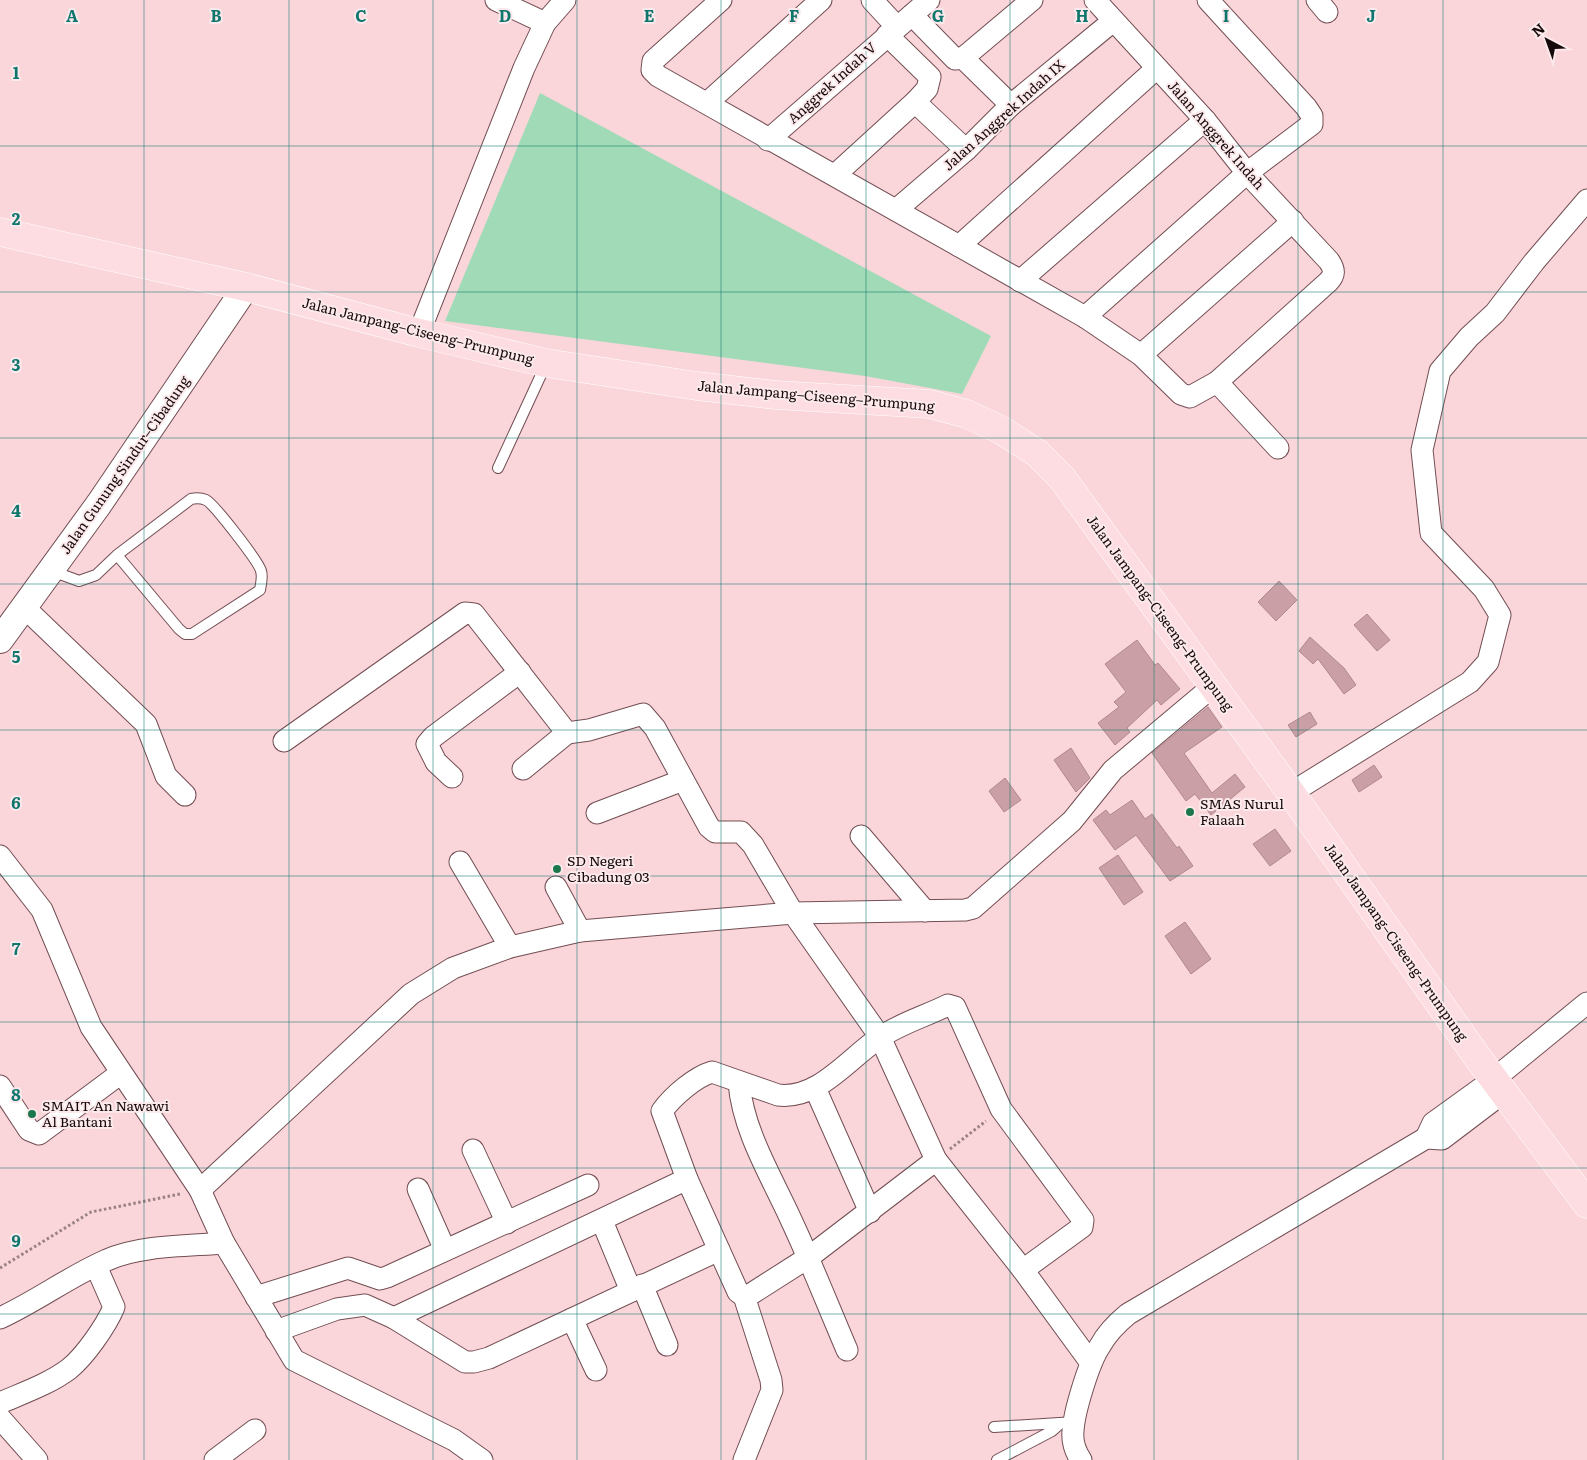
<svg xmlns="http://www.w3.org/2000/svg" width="1587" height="1460" viewBox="0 0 1587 1460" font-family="Literata,serif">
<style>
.green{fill:#a1dab7}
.building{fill:#caa0a6;stroke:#b0888d}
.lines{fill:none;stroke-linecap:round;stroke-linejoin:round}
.service-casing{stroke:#724e53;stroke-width:12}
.minor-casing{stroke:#724e53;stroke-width:23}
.tertiary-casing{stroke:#724e53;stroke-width:28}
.primary-casing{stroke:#fff;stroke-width:29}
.path{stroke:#9b8185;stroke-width:3;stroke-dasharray:2.5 2.5;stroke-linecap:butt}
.service{stroke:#fff;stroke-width:10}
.minor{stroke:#fff;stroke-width:21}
.tertiary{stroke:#fff;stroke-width:26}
.primary{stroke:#fddde1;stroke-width:28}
.grid{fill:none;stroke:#0f766e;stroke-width:1;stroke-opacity:0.55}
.poi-dot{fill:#1d774c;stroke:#fbe9eb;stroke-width:2}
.labels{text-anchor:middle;stroke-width:4;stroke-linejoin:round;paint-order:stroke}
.street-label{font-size:14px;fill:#16090b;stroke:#fbe9eb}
.poi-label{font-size:14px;fill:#16090b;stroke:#fbe9eb;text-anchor:start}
.grid-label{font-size:16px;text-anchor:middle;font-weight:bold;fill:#0f766e;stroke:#fbe9eb;stroke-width:4;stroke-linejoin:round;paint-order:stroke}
</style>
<rect width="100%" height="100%" fill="#fad6db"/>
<!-- green -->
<polygon class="green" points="540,93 991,336 962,394 865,376 445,321"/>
<!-- building -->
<g class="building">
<polygon points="1279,581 1297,600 1276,621 1258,602"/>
<polygon points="1367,614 1390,640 1377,651 1354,625"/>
<polygon points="1310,637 1344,668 1356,685 1344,694 1318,659 1313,664 1299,651"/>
<polygon points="1137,640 1155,665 1158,663 1180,689 1161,705 1157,700 1127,728 1130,732 1115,745 1098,723 1119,707 1114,702 1126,692 1105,664"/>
<polygon points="1208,707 1222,727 1184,753 1212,793 1235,774 1245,787 1211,815 1195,794 1186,801 1152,753"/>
<polygon points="1310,712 1317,724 1296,737 1288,725"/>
<polygon points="1071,748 1090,778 1076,792 1054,760"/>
<polygon points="1374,765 1382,777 1359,792 1352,780"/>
<polygon points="1005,778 1021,800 1004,812 989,791"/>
<polygon points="1132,800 1145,819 1152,814 1177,848 1179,846 1193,866 1170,881 1136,835 1115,850 1093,820 1106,810 1110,815"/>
<polygon points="1275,829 1291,851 1270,866 1253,844"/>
<polygon points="1118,855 1143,892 1124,905 1099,868"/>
<polygon points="1185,922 1211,959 1191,974 1165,936"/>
</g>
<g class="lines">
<defs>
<g id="service">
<polyline points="498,468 546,364"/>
<path d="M52 571 79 581 96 575 117 555 179 629 185 634H192L260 590C261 583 263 577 261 571 259 562 214 504 206 500 201 498 196 498 191 499L117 555"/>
<polyline points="994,1427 1075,1422"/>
<polyline points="997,1460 1052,1431 1061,1423"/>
</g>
<g id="minor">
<polyline points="496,0 545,23"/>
<path d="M721 0 653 61 652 70 658 76 1085 317 1141 355 1181 394 1190 397 1217 382 1328 282C1335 275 1335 270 1329 261L1247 173 1205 120 1095 0"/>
<polyline points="872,0 897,27"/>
<polyline points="1317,0 1327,12"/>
<polyline points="912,15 955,59 963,58 1011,105"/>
<polyline points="887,35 930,77 927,89 915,102 966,150"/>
<polyline points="963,58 1032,0"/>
<polyline points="707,103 821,0"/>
<polyline points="768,140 929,0"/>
<polyline points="835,175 915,102"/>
<polyline points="896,210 966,150 1011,105 1113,21"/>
<polyline points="959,246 1157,68"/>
<polyline points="1020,281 1205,120"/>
<polyline points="1085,317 1247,173 1312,124 1312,116 1306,107 1208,0"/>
<polyline points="419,333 524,68 545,23 565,0"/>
<polyline points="1141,355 1293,221"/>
<polyline points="1217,382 1278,448"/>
<polyline points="25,608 146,724 166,776 185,795"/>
<polyline points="284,741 465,613 474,614 567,733 589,730 643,714 655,728 709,827 715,832 741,832 753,845 793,913 880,1037 936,1160 1023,1270 1091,1363"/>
<polyline points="523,769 567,733"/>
<polyline points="452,777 436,762 427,744 433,737 520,672"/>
<polyline points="1291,793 1470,682 1488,662 1500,615 1484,589 1431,533 1422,450 1440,371 1469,337 1495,313 1534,262 1587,200"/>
<polyline points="597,813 683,780"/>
<polyline points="861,836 925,911"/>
<polyline points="0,856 42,910 91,1027 200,1190 411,994 453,968 510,947 580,931 793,913 965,910 973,908 1072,821 1113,770 1212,687"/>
<polyline points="460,862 510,947"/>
<polyline points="556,887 580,931"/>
<path d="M739 1083C743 1132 773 1179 793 1224 812 1265 829 1308 847 1350"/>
<polyline points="0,1086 29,1130 39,1134 121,1073"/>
<polyline points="815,1088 870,1212"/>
<polyline points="1426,1138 1433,1123 1494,1079 1587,1003"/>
<polyline points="473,1150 507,1223"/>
<path d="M936 1160 809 1257 751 1294 744 1296 738 1292 687 1179 662 1111C673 1096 695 1077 712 1072L778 1095C818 1100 848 1059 879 1038 899 1024 926 1016 948 1005L955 1007 1001 1109 1083 1220 1082 1227 1023 1270"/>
<polyline points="418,1189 445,1250"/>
<polyline points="200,1190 224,1243 294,1360 454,1440 482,1460"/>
<polyline points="602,1221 631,1291"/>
<polyline points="642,1285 667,1345"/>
<polyline points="744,1296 771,1380 772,1390 744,1460"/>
<polyline points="256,1297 348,1268 380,1279 387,1277 588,1185"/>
<path d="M0 1318C37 1301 70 1276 107 1260 139 1245 189 1246 224 1243"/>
<polyline points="572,1319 489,1358 474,1362 465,1362 394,1318 687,1179"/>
<polyline points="276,1331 337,1309 365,1305 394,1318"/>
<polyline points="596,1370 572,1319 719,1250"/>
<path d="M0 1403C23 1393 49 1384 69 1369 85 1356 106 1326 114 1307L96 1266"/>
<polyline points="0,1418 37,1460"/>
<polyline points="215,1460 255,1430"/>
<path d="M1081 1460C1075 1451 1072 1441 1073 1431 1074 1412 1089 1362 1100 1346 1107 1333 1117 1323 1128 1314L1426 1138 1442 1139 1504 1092"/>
</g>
<polyline id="tertiary" points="0,640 99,504 246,287"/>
<polyline id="primary" points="0,232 246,287 419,333 546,363 697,386 776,395 930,404 967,414 1001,430 1037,453 1062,478 1086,511 1291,793 1478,1058 1587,1204"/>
</defs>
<!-- service casing -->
<use href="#service" class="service-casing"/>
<!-- minor casing -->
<use href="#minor" class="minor-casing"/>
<!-- tertiary casing -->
<use href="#tertiary" class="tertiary-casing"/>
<!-- primary casing -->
<use href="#primary" class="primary-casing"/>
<!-- path -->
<g class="path">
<polyline points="950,1149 986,1121"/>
<polyline points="0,1268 91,1212 180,1194"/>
</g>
<!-- service -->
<use href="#service" class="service"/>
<!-- minor -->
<use href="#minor" class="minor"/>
<!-- tertiary -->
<use href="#tertiary" class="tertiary"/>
<!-- primary -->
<use href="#primary" class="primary"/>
</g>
<!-- grid -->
<path class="grid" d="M144 0V1460M289 0V1460M433 0V1460M577 0V1460M721 0V1460M866 0V1460M1010 0V1460M1154 0V1460M1298 0V1460M1443 0V1460M0 146H1587M0 292H1587M0 438H1587M0 584H1587M0 730H1587M0 876H1587M0 1022H1587M0 1168H1587M0 1314H1587"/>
<!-- markers -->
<g class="poi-dot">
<circle cx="1190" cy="812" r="5"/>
<circle cx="557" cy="869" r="5"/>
<circle cx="32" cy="1114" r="5"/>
</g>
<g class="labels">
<!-- street labels -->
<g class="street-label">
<text transform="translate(832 83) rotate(-42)" y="5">Anggrek Indah V</text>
<text transform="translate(1004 115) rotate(-42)" y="5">Jalan Anggrek Indah IX</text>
<text transform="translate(1216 135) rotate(49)" y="5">Jalan Anggrek Indah</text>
<text transform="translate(418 331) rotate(14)" y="5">Jalan Jampang–Ciseeng–Prumpung</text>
<text transform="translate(816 396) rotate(5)" y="5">Jalan Jampang–Ciseeng–Prumpung</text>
<text transform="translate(125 465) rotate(-55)" y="5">Jalan Gunung Sindur–Cibadung</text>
<text transform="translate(1160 613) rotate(54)" y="5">Jalan Jampang–Ciseeng–Prumpung</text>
<text transform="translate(1396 942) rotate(55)" y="5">Jalan Jampang–Ciseeng–Prumpung</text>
</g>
<!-- poi labels -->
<g class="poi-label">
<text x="1200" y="809">SMAS Nurul<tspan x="1200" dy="16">Falaah</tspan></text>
<text x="567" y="866">SD Negeri<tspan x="567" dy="16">Cibadung 03</tspan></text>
<text x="42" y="1111">SMAIT An Nawawi<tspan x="42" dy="16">Al Bantani</tspan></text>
</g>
</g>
<g class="grid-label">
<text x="72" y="22">A</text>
<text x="216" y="22">B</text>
<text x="361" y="22">C</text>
<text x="505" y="22">D</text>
<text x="649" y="22">E</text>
<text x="794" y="22">F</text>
<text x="938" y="22">G</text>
<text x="1082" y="22">H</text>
<text x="1226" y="22">I</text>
<text x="1371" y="22">J</text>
<text x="16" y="79">1</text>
<text x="16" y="225">2</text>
<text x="16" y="371">3</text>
<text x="16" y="517">4</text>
<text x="16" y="663">5</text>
<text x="16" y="809">6</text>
<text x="16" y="955">7</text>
<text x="16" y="1101">8</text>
<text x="16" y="1247">9</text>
</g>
<!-- north arrow -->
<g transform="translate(1547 40) rotate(319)" stroke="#fbe9eb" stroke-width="4" paint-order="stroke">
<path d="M0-4L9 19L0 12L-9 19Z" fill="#16090b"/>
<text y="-8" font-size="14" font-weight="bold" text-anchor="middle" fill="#16090b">N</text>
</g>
</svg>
